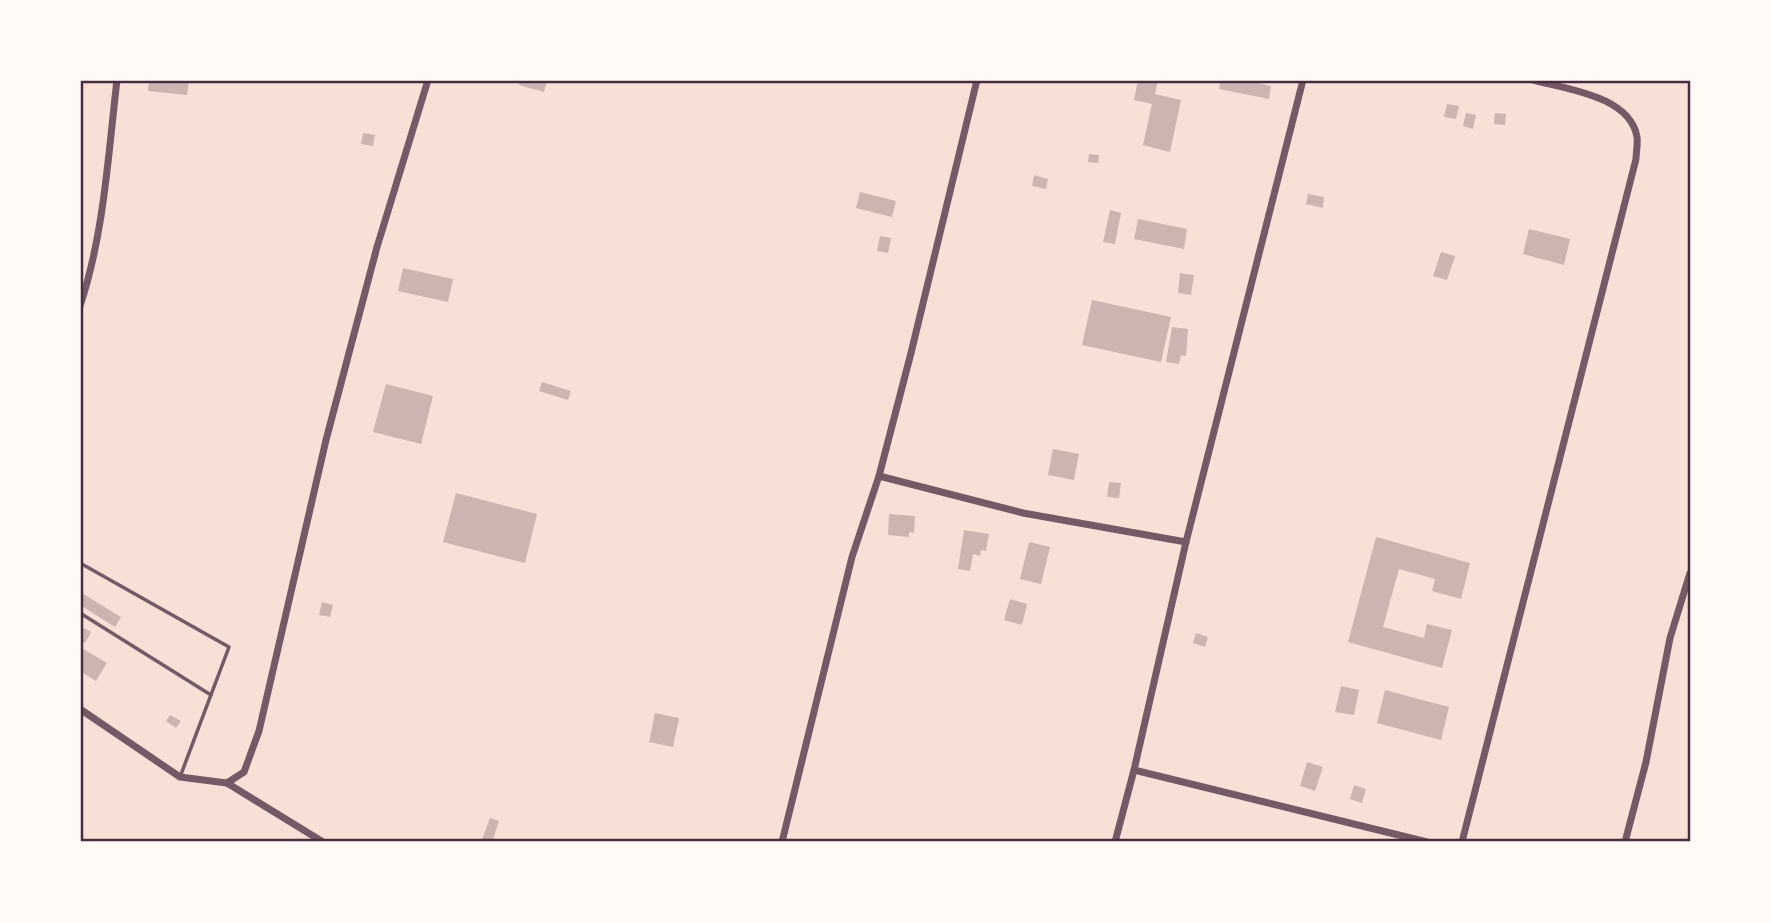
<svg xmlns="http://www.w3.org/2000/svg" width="1771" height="922" viewBox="0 0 1771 922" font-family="Jost,sans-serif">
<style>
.building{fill:#ccb4b1}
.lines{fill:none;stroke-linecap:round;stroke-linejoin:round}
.service{stroke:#755966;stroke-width:3.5}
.minor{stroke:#755966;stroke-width:7}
.neatline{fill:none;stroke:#4a2c40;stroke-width:2.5}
</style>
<rect width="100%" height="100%" fill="#f7e1d7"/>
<!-- building -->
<g class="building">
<polygon points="149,80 189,80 187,95 148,91"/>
<polygon points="520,80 547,80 544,92 519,85"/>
<polygon points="1138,80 1158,80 1155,94 1181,100 1170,152 1143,145 1152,104 1134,100"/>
<polygon points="1221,80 1244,80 1271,86 1269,99 1219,89"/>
<polygon points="1447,104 1459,106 1456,119 1444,117"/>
<polygon points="1466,113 1476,115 1473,129 1463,126"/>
<polygon points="1495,113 1506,114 1505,125 1494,124"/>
<polygon points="363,133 375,135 373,146 361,144"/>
<polygon points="1089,154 1099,155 1098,163 1088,162"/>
<polygon points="1034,175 1048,179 1046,189 1032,186"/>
<polygon points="860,192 896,201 892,217 856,208"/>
<polygon points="1308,194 1324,197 1323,208 1306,204"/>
<polygon points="1110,210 1121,213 1115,244 1103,242"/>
<polygon points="1138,219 1187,229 1184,249 1134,239"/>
<polygon points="1529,229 1570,239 1564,265 1523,254"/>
<polygon points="880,236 891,238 888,253 877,251"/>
<polygon points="1441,252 1455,256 1447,280 1433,276"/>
<polygon points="403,268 453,279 448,302 398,291"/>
<polygon points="1180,273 1194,275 1191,295 1178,293"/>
<polygon points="1092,300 1171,317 1161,362 1082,345"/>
<polygon points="1172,327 1188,329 1186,356 1181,355 1179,364 1166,362"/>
<polygon points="542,382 571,391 568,400 539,391"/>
<polygon points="386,384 433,396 421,444 373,432"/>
<polygon points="1053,449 1079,454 1074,480 1048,475"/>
<polygon points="1109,482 1121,483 1119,498 1107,497"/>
<polygon points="456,493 537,514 525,563 443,542"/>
<polygon points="889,514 915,516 914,533 909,532 909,537 888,535"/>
<polygon points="964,530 989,534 986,551 981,550 980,556 973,554 970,571 958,569"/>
<polygon points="1376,537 1470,563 1461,599 1432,591 1435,579 1399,569 1383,627 1424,638 1427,624 1452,630 1442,668 1348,642"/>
<polygon points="1029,542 1050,547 1041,584 1020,579"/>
<polygon points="80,592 121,617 115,627 80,605"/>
<polygon points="1010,599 1027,604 1022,625 1004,620"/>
<polygon points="322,602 333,605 330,617 319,615"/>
<polygon points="80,626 91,632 85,643 80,640"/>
<polygon points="1196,633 1208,637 1205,647 1193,643"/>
<polygon points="80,647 107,663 96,681 80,671"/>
<polygon points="1341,686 1359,690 1354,715 1335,712"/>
<polygon points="1385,690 1449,707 1441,740 1377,723"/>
<polygon points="655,713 679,718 673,747 649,742"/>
<polygon points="170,715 181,721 176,728 166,721"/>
<polygon points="1307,762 1323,767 1315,791 1300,786"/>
<polygon points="1354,785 1366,789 1362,803 1350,799"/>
<polygon points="490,818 499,821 492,842 481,842"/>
</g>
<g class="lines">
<!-- service -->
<g class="service">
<polyline points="80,563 229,647 180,777"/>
<polyline points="80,613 211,695"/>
</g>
<!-- minor -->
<g class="minor">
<path d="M80 306C104 234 108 156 117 80"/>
<polyline points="879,476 1023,513 1186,542"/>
<polyline points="80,709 180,777 227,783 244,772 259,731 326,440 377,247 428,80"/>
<polyline points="1134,770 1427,842"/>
<polyline points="227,783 323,842"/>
<polyline points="782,842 852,557 879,476 911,353 977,80"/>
<polyline points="1115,842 1134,770 1186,542 1303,80"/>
<path d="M1462 842 1636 159C1636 153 1638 144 1637 137 1630 96 1566 89 1533 80"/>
<polyline points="1625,842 1646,762 1670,638 1690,573"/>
</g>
</g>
<!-- border -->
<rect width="1771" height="922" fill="none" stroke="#fffaf5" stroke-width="164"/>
<rect x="82" y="82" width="1607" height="758" class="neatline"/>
</svg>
